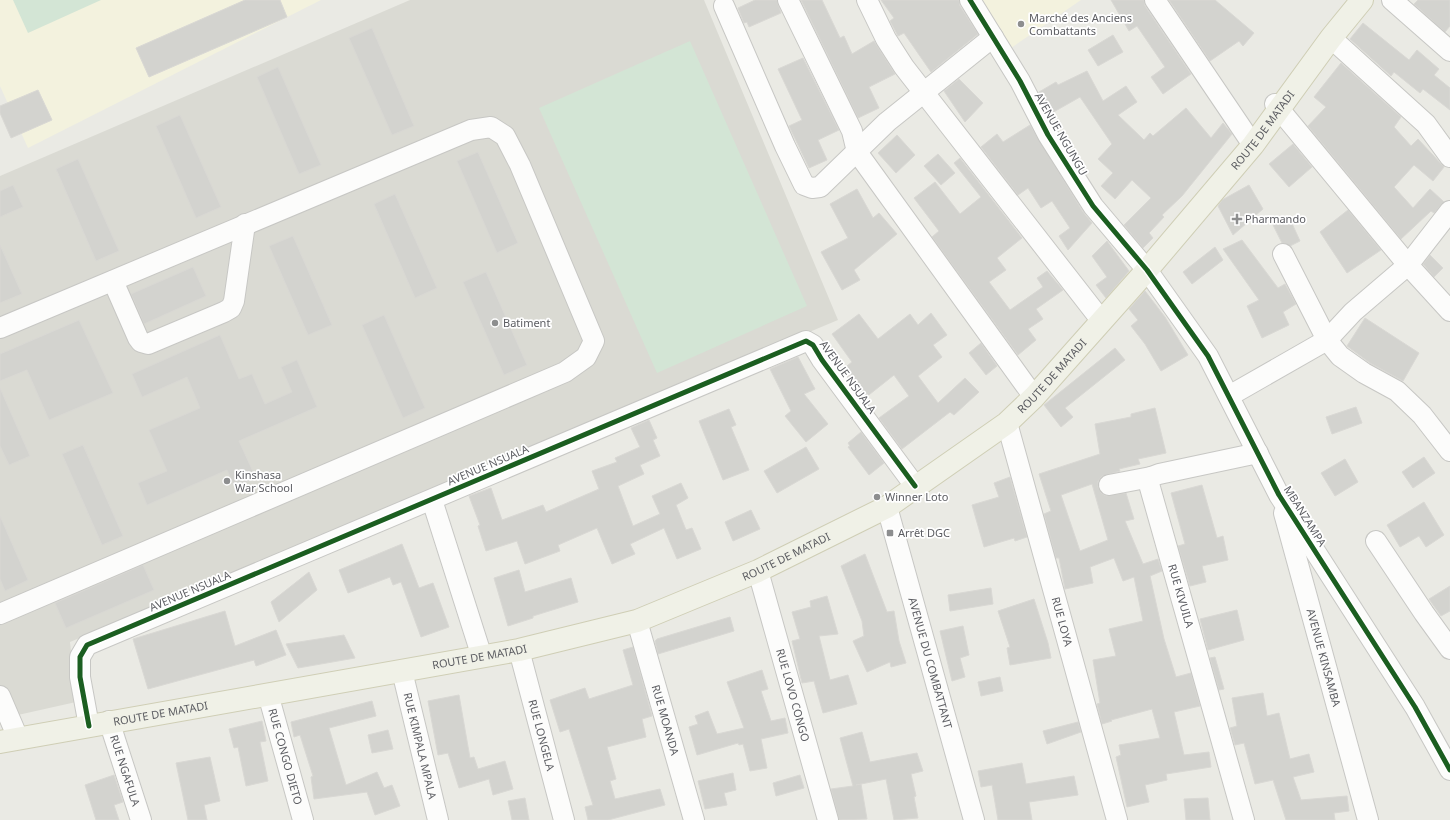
<svg xmlns="http://www.w3.org/2000/svg" width="1450" height="820" viewBox="0 0 1450 820" font-family="'Noto Sans',sans-serif">
<style>
.commercial{fill:#f3f2de}
.education{fill:#dadad3}
.green{fill:#d3e5d5}
.building{fill:#d3d3cf;stroke:#d9d8d4;fill-rule:evenodd}
.lines{fill:none;stroke-linecap:round;stroke-linejoin:round}
.minor-casing{stroke:#c7c7c4;stroke-width:22}
.major-casing{stroke:#cfceb5;stroke-width:24}
.minor{stroke:#fcfcfb;stroke-width:20}
.major{stroke:#f0f1e7;stroke-width:22}
.cycleway-casing{stroke:#fff;stroke-width:8}
.cycleway{stroke:#1b5e20;stroke-width:5}
.poi-dot{fill:#8d8e8f;stroke:#fff;stroke-width:1.5}
.labels{text-anchor:middle;stroke-width:3.5;stroke-linejoin:round;paint-order:stroke}
.poi-label{font-size:11px;fill:#5b5c61;stroke:#fff;text-anchor:start}
.street-label{font-size:11px;fill:#5b5c61;stroke:#fff}
</style>
<rect width="100%" height="100%" fill="#eaeae4"/>
<!-- commercial -->
<g class="commercial">
<polygon points="0,0 321,0 28,148 0,86"/>
<polygon points="980,0 1081,0 1011,48"/>
</g>
<!-- education -->
<polygon class="education" points="410,0 704,0 838,320 70,642 76,702 0,719 0,176"/>
<!-- green -->
<g class="green">
<polygon points="13,0 101,0 28,33"/>
<polygon points="690,41 807,306 657,373 539,108"/>
</g>
<!-- building -->
<g class="building">
<polygon points="245,0 280,0 287,17 149,77 136,48"/>
<polygon points="755,0 777,0 781,13 749,27 747,22 744,23 738,8"/>
<polygon points="801,0 822,0 840,38 844,36 852,54 874,41 895,74 869,87 879,108 858,118"/>
<polygon points="881,0 959,0 960,6 978,34 931,72 904,33 898,36 890,21 894,18"/>
<polygon points="1111,0 1144,0 1145,6 1191,74 1163,94 1151,77 1165,67 1137,26 1129,31"/>
<polygon points="1169,0 1215,0 1254,33 1243,46 1239,41 1210,61"/>
<polygon points="1418,0 1450,0 1450,26 1445,32 1414,4"/>
<polygon points="1363,23 1409,60 1417,50 1439,69 1434,75 1450,88 1450,110 1423,89 1420,93 1394,72 1391,76 1350,39"/>
<polygon points="372,28 414,126 392,135 349,38"/>
<polygon points="1113,35 1123,52 1098,66 1088,50"/>
<polygon points="803,58 839,130 818,140 827,160 809,168 789,126 802,120 778,69"/>
<polygon points="1341,63 1401,117 1394,127 1411,146 1418,139 1444,167 1433,181 1414,165 1394,187 1413,208 1430,189 1444,202 1434,213 1431,211 1401,239 1308,126 1326,107 1314,97"/>
<polygon points="278,67 321,165 299,174 257,77"/>
<polygon points="1087,71 1103,101 1126,86 1137,102 1118,115 1144,140 1150,133 1153,136 1186,108 1211,138 1223,123 1232,134 1182,196 1162,215 1164,217 1149,233 1153,238 1143,248 1124,225 1151,198 1132,180 1115,199 1101,186 1113,173 1098,159 1112,144 1080,97 1050,114 1039,92 1056,82 1058,85"/>
<polygon points="959,79 983,103 965,122 944,91"/>
<polygon points="38,90 52,120 11,138 0,113 0,106"/>
<polygon points="180,115 221,207 196,218 156,126"/>
<polygon points="1030,125 1083,212 1092,223 1068,250 1059,236 1070,228 1052,201 1041,208 1028,188 1018,195 981,147 997,134 1003,142"/>
<polygon points="897,135 915,155 896,173 878,153"/>
<polygon points="1293,144 1312,167 1289,187 1269,164"/>
<polygon points="478,152 518,243 497,253 457,161"/>
<polygon points="938,154 955,173 941,185 924,166"/>
<polygon points="960,158 1022,238 997,258 1006,270 989,282 1010,310 1043,287 1037,278 1047,271 1063,290 1036,309 1043,319 1028,329 1036,340 1018,355 932,237 939,231 914,198 935,182 960,214 981,197 954,163"/>
<polygon points="78,159 119,251 96,261 56,169"/>
<polygon points="13,185 23,207 0,217 0,191"/>
<polygon points="1249,185 1263,209 1233,235 1218,206 1222,200"/>
<polygon points="857,189 873,218 879,213 897,234 854,270 860,280 842,290 821,252 848,238 830,204"/>
<polygon points="395,194 437,288 415,298 374,204"/>
<polygon points="1348,210 1381,250 1347,273 1320,232"/>
<polygon points="1289,217 1300,241 1290,246 1282,243 1273,225"/>
<polygon points="293,236 332,325 308,335 269,246"/>
<polygon points="1242,240 1278,288 1285,284 1296,304 1283,312 1289,325 1262,338 1247,306 1259,300 1223,249"/>
<polygon points="1107,241 1129,271 1106,298 1096,285 1107,277 1092,256"/>
<polygon points="0,245 22,294 0,303"/>
<polygon points="1215,247 1223,260 1192,284 1183,272"/>
<polygon points="1430,255 1443,268 1434,277 1423,264"/>
<polygon points="193,267 206,296 144,324 131,294"/>
<polygon points="486,272 527,365 504,375 463,282"/>
<polygon points="1145,291 1165,317 1188,355 1161,371 1145,344 1131,326 1138,320 1129,309"/>
<polygon points="931,313 947,335 933,345 942,357 918,376 938,403 965,378 979,392 954,415 950,412 902,449 879,418 909,396 894,375 865,398 843,369 852,362 832,334 859,314 878,339 910,314 918,325"/>
<polygon points="384,315 425,408 403,418 362,325"/>
<polygon points="1365,318 1419,353 1403,381 1370,363 1347,346"/>
<polygon points="79,320 113,393 49,420 27,370 0,381 0,354"/>
<polygon points="220,335 239,379 252,374 265,404 292,392 281,367 297,360 317,407 239,441 256,478 235,487 227,470 147,505 138,483 167,471 149,430 200,408 187,377 142,397 132,374"/>
<polygon points="981,343 997,366 986,375 969,353"/>
<polygon points="1115,348 1125,360 1065,408 1073,417 1061,427 1044,405"/>
<polygon points="798,357 815,389 804,394 828,424 806,442 785,416 791,411 770,369"/>
<polygon points="0,388 30,456 9,465 0,446"/>
<polygon points="1356,407 1362,423 1332,434 1326,417"/>
<path d="M1155 408 1166 453 1138 459 1140 464 1119 469 1120 471 1102 476 1098 481V487L1101 493 1106 496 1126 493 1134 519 1125 521 1143 564 1158 559 1162 571 1150 576 1164 639 1176 677 1191 673 1200 706 1174 712 1184 755 1209 752 1211 767 1166 774 1167 780 1145 785 1149 802 1127 807 1116 757 1121 755 1119 745 1160 738 1152 709 1111 720 1112 721 1102 724 1097 704 1100 703 1093 660 1116 656 1109 629 1143 621 1134 577 1123 581 1114 558 1090 567 1093 583 1065 589 1059 558H1056L1044 514 1051 511 1039 474 1100 454 1095 424 1131 417V414ZM1092 484 1108 540 1080 551 1061 495Z"/>
<polygon points="729,409 736,425 731,427 749,470 723,480 699,421"/>
<polygon points="649,420 657,438 653,440 660,456 640,465 644,474 618,486 633,526 660,514 652,496 681,483 688,498 676,505 686,530 692,528 701,549 677,559 664,528 630,544 635,554 612,564 597,528 558,545 560,551 525,564 517,541 486,551 478,526 480,525 469,496 491,488 502,520 543,505 546,512 599,489 592,471 617,462 615,458 640,447 631,428"/>
<polygon points="861,432 884,463 869,475 848,447 850,446 848,443"/>
<polygon points="83,445 123,536 102,545 62,454"/>
<polygon points="806,447 819,469 777,493 764,471"/>
<polygon points="1424,457 1435,473 1413,488 1402,472"/>
<polygon points="1345,459 1358,482 1335,496 1321,473"/>
<polygon points="1010,477 1027,537 1015,541 1014,538 984,547 972,505 999,497 994,483"/>
<polygon points="1202,485 1217,538 1223,536 1228,560 1202,566 1206,582 1190,586 1178,546 1185,544 1171,493"/>
<polygon points="1424,502 1444,535 1426,547 1419,536 1400,547 1387,525"/>
<polygon points="751,510 760,529 733,541 725,522"/>
<polygon points="0,516 28,580 5,591 0,579"/>
<polygon points="402,544 419,588 433,583 449,627 421,637 401,582 393,585 390,577 348,593 339,570"/>
<polygon points="865,554 887,612 894,611 899,641 906,663 891,667 890,662 867,672 853,641 864,636 862,621 841,566"/>
<polygon points="143,565 154,590 66,628 55,603"/>
<polygon points="519,570 525,592 571,578 578,602 533,616 533,618 508,626 494,578"/>
<polygon points="309,572 317,590 279,622 271,602"/>
<polygon points="1450,586 1450,611 1441,616 1429,599"/>
<polygon points="991,588 993,604 950,611 948,595"/>
<polygon points="827,596 838,634 819,636 830,680 848,675 857,704 823,713 814,681 802,683 792,641 800,639 792,612 811,607 810,601"/>
<polygon points="1034,599 1048,643 1051,658 1010,665 1007,648 1010,647 998,611"/>
<polygon points="1237,610 1244,640 1208,650 1200,619"/>
<polygon points="225,611 235,646 276,630 286,655 256,666 254,660 148,689 133,639"/>
<polygon points="730,617 734,631 658,654 655,641 657,639"/>
<polygon points="963,626 969,655 960,658 965,677 952,681 940,631"/>
<polygon points="344,635 355,658 298,668 286,644"/>
<polygon points="633,647 652,716 642,719 646,737 607,747 616,779 610,781 615,799 660,789 665,805 608,820 588,820 585,807 593,805 569,729 560,732 550,700 585,688 589,699 633,685 623,650"/>
<polygon points="1215,657 1224,689 1219,690 1210,658"/>
<polygon points="762,670 768,689 761,691 771,721 785,718 788,733 761,739 767,768 750,771 743,744 739,745 738,743 697,755 689,727 698,724 695,716 708,711 717,734 744,728 727,682"/>
<polygon points="1000,677 1003,691 981,696 978,682"/>
<polygon points="1263,693 1267,716 1279,713 1290,759 1309,754 1314,772 1293,777 1301,800 1347,796 1349,811 1334,813 1335,820 1286,820 1273,780 1255,784 1244,743 1235,745 1230,728 1237,726 1232,698"/>
<polygon points="459,695 470,758 474,757 478,769 505,761 513,789 493,795 489,779 459,788 448,753 438,755 428,701"/>
<polygon points="372,701 376,716 329,728 346,785 377,772 384,788 392,785 400,806 375,815 367,792 314,799 311,777 313,776 300,735 294,737 291,722"/>
<polygon points="262,721 266,741 260,742 268,781 246,786 238,747 234,748 229,729"/>
<polygon points="1078,722 1081,732 1047,744 1043,731"/>
<polygon points="388,730 393,749 372,753 368,735"/>
<polygon points="862,732 870,762 917,753 923,771 911,774 916,796 914,797 918,818 894,820 886,779 856,785 861,784 867,819 839,820 831,789 853,786 840,738"/>
<polygon points="210,757 220,801 204,805 207,820 188,820 176,763"/>
<polygon points="1022,763 1026,784 1074,776 1078,795 1029,802 1032,820 998,820 992,785 981,787 978,771"/>
<polygon points="733,773 736,790 724,793 727,805 705,809 698,781"/>
<polygon points="114,775 123,802 114,805 119,820 96,820 85,785"/>
<polygon points="800,775 804,788 776,796 773,783"/>
<polygon points="525,798 529,820 512,820 508,801"/>
<polygon points="1208,798 1210,820 1186,820 1184,799"/>
</g>
<g class="lines">
<defs>
<g id="minor">
<polyline points="788,0 852,131 857,152 1034,397"/>
<polyline points="867,0 886,39 904,67 1101,320"/>
<polyline points="970,0 1020,81 1048,135 1093,206 1147,270 1208,356 1279,495 1415,707 1450,770"/>
<polyline points="1155,0 1253,145"/>
<polyline points="1392,0 1450,51"/>
<polyline points="724,6 785,146 804,185 812,188 820,187 887,122 993,37"/>
<polyline points="1331,38 1426,124 1450,157"/>
<polyline points="1275,104 1408,265 1450,311"/>
<polyline points="1283,254 1327,340 1340,356 1364,373 1397,391 1422,415 1450,451"/>
<polyline points="113,281 138,338 141,342 148,344 224,312 231,308 234,301 245,224"/>
<polyline points="0,328 471,130 491,127 505,136 520,165 594,341 586,357 565,372 0,614"/>
<polyline points="1229,396 1327,340 1353,312 1408,265 1450,211"/>
<path id="s1" d="M1007 423 1117 820"/>
<polyline points="1109,485 1151,477"/>
<polyline points="432,500 482,657"/>
<path id="s2" d="M887 507 974 820"/>
<path id="s3" d="M1284 513 1368 820"/>
<polyline points="1376,541 1424,613 1450,649"/>
<path id="s4" d="M758 571 828 820"/>
<path id="s5" d="M637 621 694 820"/>
<path id="s6" d="M519 650 564 820"/>
<path id="s7" d="M402 671 438 820"/>
<path id="s8" d="M268 694 303 820"/>
<polyline points="0,696 18,738"/>
<path id="s9" d="M109 721 141 820"/>
<polyline points="89,726 80,677 80,657 87,645 806,341 813,345 822,360 915,486"/>
<polyline points="1244,820 1149,484 1151,477 1159,474 1258,453"/>
</g>
<g id="major">
<path id="s10" d="M0 742 519 650 637 621 758 571 887 507 1007 423 1034 397 1147 270 1253 145 1331 38 1362 0"/>
</g>
</defs>
<!-- minor casing -->
<use href="#minor" class="minor-casing"/>
<!-- major casing -->
<use href="#major" class="major-casing"/>
<!-- minor -->
<use href="#minor" class="minor"/>
<!-- major -->
<use href="#major" class="major"/>
<defs>
<g id="cycleway">
<polyline points="970,0 1020,81 1048,135 1093,206 1147,270 1208,356 1279,495 1415,707 1450,770"/>
<polyline points="89,726 80,677 80,657 87,645 806,341 813,345 822,360 915,486"/>
</g>
</defs>
<!-- cycleway casing -->
<use href="#cycleway" class="cycleway-casing"/>
<!-- cycleway -->
<use href="#cycleway" class="cycleway"/>
</g>
<!-- markers -->
<g class="poi-dot">
<circle cx="1021" cy="24" r="4"/>
<path d="M1235 213h4v4h4v4h-4v4h-4v-4h-4v-4h4z"/>
<circle cx="495" cy="323" r="4"/>
<circle cx="227" cy="481" r="4"/>
<circle cx="877" cy="497" r="4"/>
<rect x="886" y="529" width="8" height="8" rx="2"/>
</g>
<g class="labels">
<!-- poi labels -->
<g class="poi-label">
<text x="1029" y="22">Marché des Anciens<tspan x="1029" dy="13">Combattants</tspan></text>
<text x="1245" y="223">Pharmando</text>
<text x="503" y="327">Batiment</text>
<text x="235" y="479">Kinshasa<tspan x="235" dy="13">War School</tspan></text>
<text x="885" y="501">Winner Loto</text>
<text x="898" y="537">Arrêt DGC</text>
</g>
<!-- street labels -->
<g class="street-label">
<text dy="4" stroke="none"><textPath href="#s10" startOffset="1459">ROUTE DE MATADI</textPath></text>
<text transform="translate(1061 134) rotate(60)" y="4">AVENUE NGUNGU</text>
<text dy="4" stroke="none"><textPath href="#s10" startOffset="1135">ROUTE DE MATADI</textPath></text>
<text transform="translate(848 377) rotate(54)" y="4">AVENUE NSUALA</text>
<text transform="translate(488 465) rotate(-23)" y="4">AVENUE NSUALA</text>
<text transform="translate(1305 516) rotate(58)" y="4">MBANZAMPA</text>
<text dy="4" stroke="none"><textPath href="#s10" startOffset="811">ROUTE DE MATADI</textPath></text>
<text transform="translate(190 591) rotate(-23)" y="4">AVENUE NSUALA</text>
<text transform="translate(1181 596) rotate(74)" y="4">RUE KIVUILA</text>
<text dy="4" stroke="none"><textPath href="#s1" startOffset="206">RUE LOYA</textPath></text>
<text dy="4" stroke="none"><textPath href="#s10" startOffset="487">ROUTE DE MATADI</textPath></text>
<text dy="4" stroke="none"><textPath href="#s3" startOffset="150">AVENUE KINSAMBA</textPath></text>
<text dy="4" stroke="none"><textPath href="#s2" startOffset="162">AVENUE DU COMBATTANT</textPath></text>
<text dy="4" stroke="none"><textPath href="#s4" startOffset="129">RUE LOVO CONGO</textPath></text>
<text dy="4" stroke="none"><textPath href="#s10" startOffset="163">ROUTE DE MATADI</textPath></text>
<text dy="4" stroke="none"><textPath href="#s5" startOffset="103">RUE MOANDA</textPath></text>
<text dy="4" stroke="none"><textPath href="#s6" startOffset="88">RUE LONGELA</textPath></text>
<text dy="4" stroke="none"><textPath href="#s7" startOffset="77">RUE KIMPALA MPALA</textPath></text>
<text dy="4" stroke="none"><textPath href="#s8" startOffset="65">RUE CONGO DIETO</textPath></text>
<text dy="4" stroke="none"><textPath href="#s9" startOffset="52">RUE NGAFULA</textPath></text>
</g>
</g>
</svg>
